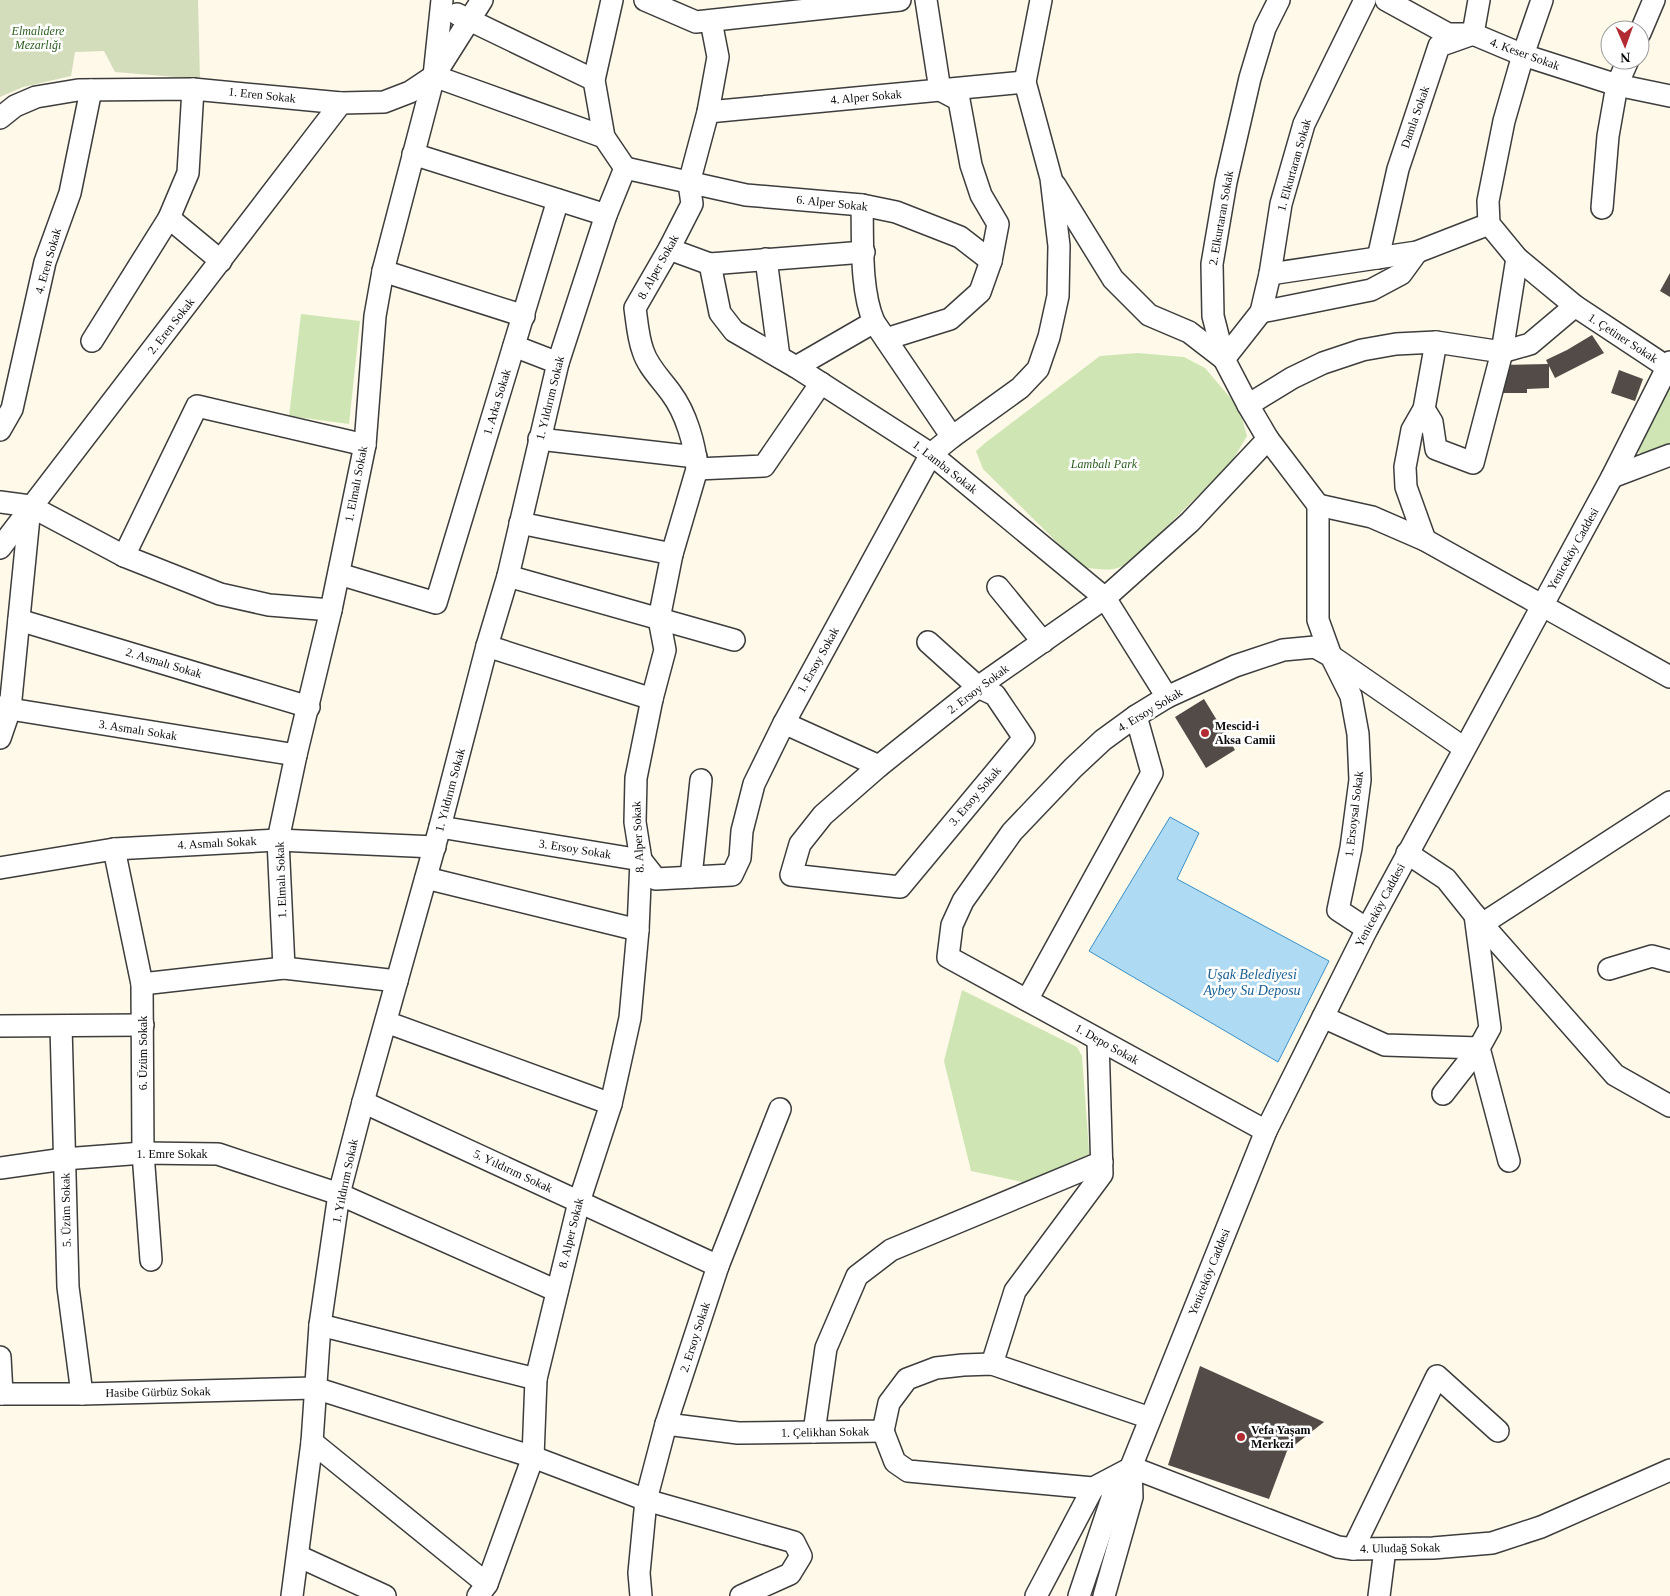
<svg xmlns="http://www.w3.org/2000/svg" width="1670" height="1596" viewBox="0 0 1670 1596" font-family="Georgia,serif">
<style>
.green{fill:#cfe6b4}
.cemetery{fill:#d3ddbc}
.water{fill:#afdaf3;stroke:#3a90c6}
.building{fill:#524b47}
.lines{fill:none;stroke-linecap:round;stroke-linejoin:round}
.minor-casing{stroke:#3d3d3d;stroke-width:24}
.minor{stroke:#fff;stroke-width:21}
.poi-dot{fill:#b22a32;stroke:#fff;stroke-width:2}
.labels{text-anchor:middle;stroke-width:5;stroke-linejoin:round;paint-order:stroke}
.park-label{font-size:12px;font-style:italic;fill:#2c5d1f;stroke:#fff}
.street-label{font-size:12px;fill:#0a0a0a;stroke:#fff}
.poi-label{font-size:12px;font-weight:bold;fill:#0a0a0a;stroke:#fff;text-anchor:start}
.water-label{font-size:14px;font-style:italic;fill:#1b6194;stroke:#fff}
</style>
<rect width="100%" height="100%" fill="#fef9e8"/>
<!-- green -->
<g class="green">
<polygon points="301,314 360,321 349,424 289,416"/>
<path d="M1138 353 1184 357 1205 368 1239 408 1247 436 1231 463 1133 560C1115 573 1103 570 1082 567L983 469 976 451 985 443 1100 356Z"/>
<polygon points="1670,381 1670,446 1643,455 1634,449"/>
<polygon points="962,990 1077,1047 1082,1056 1090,1164 1027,1183 971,1171 944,1061"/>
</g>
<!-- cemetery -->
<polygon class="cemetery" points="0,0 198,0 200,79 115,72 104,51 75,52 71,76 23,87 0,97"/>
<!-- water -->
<polygon class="water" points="1170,817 1199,833 1177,879 1329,961 1278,1062 1089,951"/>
<!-- building -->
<g class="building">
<polygon points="1670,273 1670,297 1660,291"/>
<polygon points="1592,335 1604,353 1555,378 1546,360 1567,350"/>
<polygon points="1549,364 1549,388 1527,389 1527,393 1500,393 1499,365"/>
<polygon points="1619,370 1643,379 1635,401 1611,393"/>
<polygon points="1204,699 1235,750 1206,768 1175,717"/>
<polygon points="1200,1366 1324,1422 1287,1451 1269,1499 1168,1465"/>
</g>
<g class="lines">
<defs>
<g id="minor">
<polyline points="645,0 696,22 900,0"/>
<polyline points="1279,0 1265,28 1250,78 1226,182 1212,264 1213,316 1224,359 1248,405 1268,439 1318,505"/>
<polyline points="1386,0 1448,34 1473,34 1523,55 1617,85 1670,96"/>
<polyline points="1542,0 1523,55 1504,121 1488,201 1489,224 1517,258 1575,306"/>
<polyline points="457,14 594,80"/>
<polyline points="1640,33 1654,0"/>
<polyline points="434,76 604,137"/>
<polyline points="708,112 1025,82"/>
<polyline points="0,118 15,106 36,97 78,90 193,89 341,103 384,102 410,92 434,76 482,0"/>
<polyline points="413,154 606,215"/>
<polyline points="625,168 746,195 862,205 896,212 960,237 991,261 998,224 981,195 971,165 959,100 940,90 926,0"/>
<polyline points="1055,185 1113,279 1149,315 1189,332 1224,359 1261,312 1270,274 1281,204 1304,124 1365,0"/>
<path d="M862 205C863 240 860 290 874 322L952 437"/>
<polyline points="1602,208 1608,136 1617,85 1628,60"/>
<polyline points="169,218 221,261"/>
<polyline points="669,249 710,264 864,252"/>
<polyline points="1378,258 1398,169 1439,46 1473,34 1479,0"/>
<polyline points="766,259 779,357"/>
<polyline points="710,264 720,313 734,331 796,367 931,454 1105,598 1167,697"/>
<polyline points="383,271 524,316"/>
<polyline points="1270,274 1417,252 1489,224"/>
<polyline points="1261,312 1371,290 1401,274 1417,252"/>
<polyline points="886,339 950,319 980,292 991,261"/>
<polyline points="92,341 169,218 188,173 193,89"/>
<polyline points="514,346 558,363"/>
<polyline points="796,367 874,322"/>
<polyline points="1248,405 1292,378 1323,363 1362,350 1396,344 1436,342 1502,352 1530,344 1575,306 1667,367"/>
<polyline points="1424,409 1432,422 1436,449 1473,463 1502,352 1517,258"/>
<polyline points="0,430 12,409 45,262 70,193 91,90"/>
<polyline points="539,439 696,457"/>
<polyline points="697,469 764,466 821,383"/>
<polyline points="1612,477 1670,455"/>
<polyline points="0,502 30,506 124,556 220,594 269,605 331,610"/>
<polyline points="1318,505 1318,620 1331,656 1351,696 1358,734 1360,780 1351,848 1338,910 1367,929"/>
<polyline points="1318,505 1372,517 1425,540 1670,677"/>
<polyline points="520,523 672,554"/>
<polyline points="1425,540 1406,487 1405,467 1412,430 1424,409 1436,342"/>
<polyline points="0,548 341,103"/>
<polyline points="124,556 197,406 365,445"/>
<polyline points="339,574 436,603 558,200"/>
<polyline points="508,576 734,640"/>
<polyline points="998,587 1043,642"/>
<polyline points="19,620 309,707"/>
<polyline points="928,642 978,687 995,695 1024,738 900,887 791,875 800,844 823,815 879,766 978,687 1105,598 1190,522 1268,439"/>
<polyline points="487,646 652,699"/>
<polyline points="0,707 10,709 30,507"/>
<polyline points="784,723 879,766"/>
<polyline points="0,738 10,709 296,755"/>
<polyline points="440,827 641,860 656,879 732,875 740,858 742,831 754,784 784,723 931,454 952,437 1020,388 1038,369 1049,337 1058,296 1059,246 1051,178 1025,82 1041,0"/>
<polyline points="114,849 142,984 143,1153 151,1260"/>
<polyline points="1407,853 1446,879 1482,924 1615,1075 1670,1106"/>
<polyline points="0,868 114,849 278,840 435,847"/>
<polyline points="691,877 701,780"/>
<polyline points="426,878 638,930"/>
<polyline points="1475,915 1490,1028 1479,1048 1509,1161"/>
<polyline points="1482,924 1670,802"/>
<polyline points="284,968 278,840 296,755 331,610 365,445 375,316 383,271 434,76 442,0"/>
<polyline points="1609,969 1652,956 1670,961"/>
<polyline points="142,984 284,968 397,981"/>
<polyline points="1027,1000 1152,773 1136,716"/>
<polyline points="1323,1017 1385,1045 1479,1048"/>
<polyline points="386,1022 611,1104"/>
<polyline points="0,1026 143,1025"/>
<polyline points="61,1026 68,1287 82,1394"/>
<polyline points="1443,1094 1479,1048"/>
<polyline points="363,1102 718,1266"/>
<polyline points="1266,1131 948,957 952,925 963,901 1012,832 1073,768 1103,740 1136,716 1167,697 1235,666 1283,650 1315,647 1331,656 1464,748"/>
<polyline points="0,1168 64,1159 143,1153 218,1154 339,1194 557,1291"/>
<polyline points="320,1325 536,1379"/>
<polyline points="0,1357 2,1394"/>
<polyline points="992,1364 1015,1291 1102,1174 1098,1040"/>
<polyline points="0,1394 82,1394 315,1388 533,1457 646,1500 794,1542 801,1556 790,1574 741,1596"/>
<polyline points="666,1424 738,1433 883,1431 889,1403 907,1379 936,1368 963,1365 992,1364 1150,1418"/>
<polyline points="883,1431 895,1462 908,1471 1093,1488 1131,1468"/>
<polyline points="814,1432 826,1348 857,1276 891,1250 1102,1162"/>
<polyline points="312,1442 487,1584"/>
<polyline points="1131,1467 1338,1547 1353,1549 1433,1548 1492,1543 1541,1527 1670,1470"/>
<polyline points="1353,1549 1437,1376 1498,1431"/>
<polyline points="298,1556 385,1596"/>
<polyline points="292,1596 312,1442 320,1325 339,1194 363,1102 440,827 487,646 508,576 558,363 606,215 625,168 604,137 594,80 612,0"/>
<path d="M478 1596 487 1584 533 1457 536 1379 579 1202 611 1104 630 1018 638 930 641 860 635 822 636 778 652 699 665 650 659 619 672 554 697 469C695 444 686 413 671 393 661 379 648 367 643 351 638 338 637 322 635 308L669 249 692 204 689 183 708 112 718 57 711 21"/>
<polyline points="641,1596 639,1573 646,1500 666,1424 718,1266 780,1109"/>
<polyline points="1036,1596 1093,1488"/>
<polyline points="1079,1596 1112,1498 1131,1467 1266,1131 1367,929 1612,477 1670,362"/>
<polyline points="1104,1596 1132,1497 1131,1467"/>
<polyline points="1379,1596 1385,1549"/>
</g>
</defs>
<!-- minor casing -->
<use href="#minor" class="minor-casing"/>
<!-- minor -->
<use href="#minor" class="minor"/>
</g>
<!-- markers -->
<g class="poi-dot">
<circle cx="1205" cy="733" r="5"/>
<circle cx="1241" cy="1437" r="5"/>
</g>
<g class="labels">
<!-- park labels -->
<g class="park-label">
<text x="38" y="35">Elmalıdere<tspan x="38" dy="14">Mezarlığı</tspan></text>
<text x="1104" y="468">Lambalı Park</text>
</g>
<!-- street labels -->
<g class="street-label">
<text transform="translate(1525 54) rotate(20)" y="4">4. Keser Sokak</text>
<text transform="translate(262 95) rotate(6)" y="4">1. Eren Sokak</text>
<text transform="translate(866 97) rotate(-5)" y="4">4. Alper Sokak</text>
<text transform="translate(1415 117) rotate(-71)" y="4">Damla Sokak</text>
<text transform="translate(1294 165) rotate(-74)" y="4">1. Elkurtaran Sokak</text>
<text transform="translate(832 203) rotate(6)" y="4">6. Alper Sokak</text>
<text transform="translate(1221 218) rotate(-80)" y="4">2. Elkurtaran Sokak</text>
<text transform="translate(48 261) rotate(-74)" y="4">4. Eren Sokak</text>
<text transform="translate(658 267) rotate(-61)" y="4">8. Alper Sokak</text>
<text transform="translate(171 326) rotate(-52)" y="4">2. Eren Sokak</text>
<text transform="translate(1623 338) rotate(33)" y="4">1. Çetiner Sokak</text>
<text transform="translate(550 398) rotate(-76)" y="4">1. Yıldırım Sokak</text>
<text transform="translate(497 402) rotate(-73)" y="4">1. Arka Sokak</text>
<text transform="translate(945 467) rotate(38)" y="4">1. Lamba Sokak</text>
<text transform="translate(356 484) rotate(-79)" y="4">1. Elmalı Sokak</text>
<text transform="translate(1573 549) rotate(-61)" y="4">Yeniceköy Caddesi</text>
<text transform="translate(818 660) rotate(-61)" y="4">1. Ersoy Sokak</text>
<text transform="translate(164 663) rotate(17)" y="4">2. Asmalı Sokak</text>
<text transform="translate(978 689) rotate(-37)" y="4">2. Ersoy Sokak</text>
<text transform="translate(1150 710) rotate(-31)" y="4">4. Ersoy Sokak</text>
<text transform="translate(138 730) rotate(9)" y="4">3. Asmalı Sokak</text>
<text transform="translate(450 790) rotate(-75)" y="4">1. Yıldırım Sokak</text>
<text transform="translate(975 796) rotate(-50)" y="4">3. Ersoy Sokak</text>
<text transform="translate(1354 814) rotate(-83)" y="4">1. Ersoysal Sokak</text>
<text transform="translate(638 837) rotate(-93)" y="4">8. Alper Sokak</text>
<text transform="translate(217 843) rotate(-3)" y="4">4. Asmalı Sokak</text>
<text transform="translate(575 849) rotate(9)" y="4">3. Ersoy Sokak</text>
<text transform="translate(281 880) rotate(-92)" y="4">1. Elmalı Sokak</text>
<text transform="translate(1380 905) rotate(-62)" y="4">Yeniceköy Caddesi</text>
<text transform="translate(1107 1044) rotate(29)" y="4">1. Depo Sokak</text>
<text transform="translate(143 1053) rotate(-90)" y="4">6. Üzüm Sokak</text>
<text x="172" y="1158">1. Emre Sokak</text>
<text transform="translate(513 1171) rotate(25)" y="4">5. Yıldırım Sokak</text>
<text transform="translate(345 1181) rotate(-78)" y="4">1. Yıldırım Sokak</text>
<text transform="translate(66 1210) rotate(-91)" y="4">5. Üzüm Sokak</text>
<text transform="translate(571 1233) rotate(-76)" y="4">8. Alper Sokak</text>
<text transform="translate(1209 1272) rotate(-68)" y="4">Yeniceköy Caddesi</text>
<text transform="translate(695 1337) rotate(-72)" y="4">2. Ersoy Sokak</text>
<text transform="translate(158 1392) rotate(-1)" y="4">Hasibe Gürbüz Sokak</text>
<text transform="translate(825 1432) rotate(-1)" y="4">1. Çelikhan Sokak</text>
<text transform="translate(1400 1548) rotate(-1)" y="4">4. Uludağ Sokak</text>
</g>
<!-- poi labels -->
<g class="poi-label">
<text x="1215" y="730">Mescid-i<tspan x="1215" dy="14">Aksa Camii</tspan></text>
<text x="1251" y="1434">Vefa Yaşam<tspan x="1251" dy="14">Merkezi</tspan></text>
</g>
<!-- water labels -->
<g class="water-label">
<text x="1252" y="979">Uşak Belediyesi<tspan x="1252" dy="16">Aybey Su Deposu</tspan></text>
</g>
</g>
<!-- north arrow -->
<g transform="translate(1625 45) rotate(178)"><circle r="24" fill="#ffffff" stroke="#9d9d9d"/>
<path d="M0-4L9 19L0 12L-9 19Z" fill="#b22a32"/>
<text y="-8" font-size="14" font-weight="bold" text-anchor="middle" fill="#0a0a0a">N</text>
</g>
</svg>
